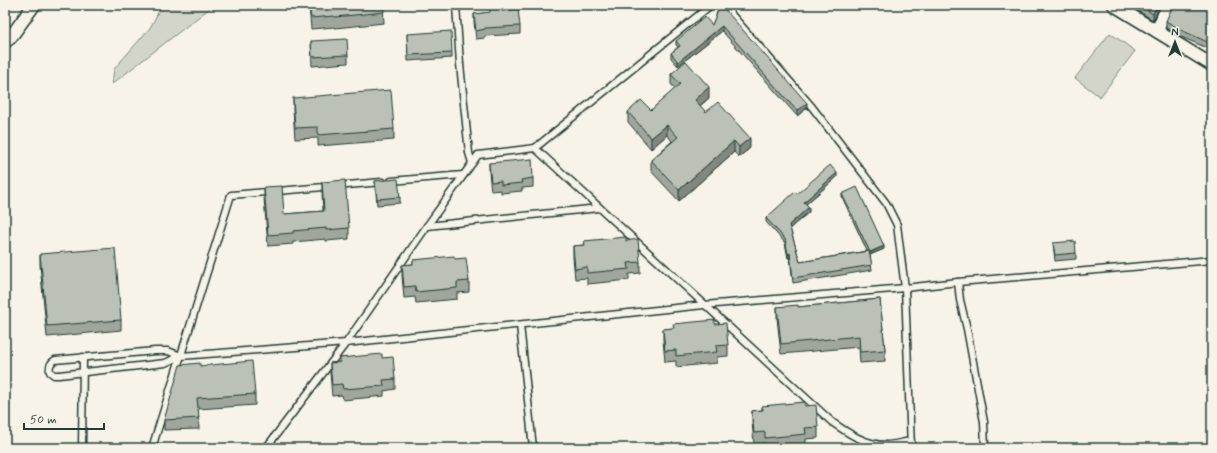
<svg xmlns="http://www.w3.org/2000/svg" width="1217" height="453" viewBox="0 0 1217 453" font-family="Mynerve,sans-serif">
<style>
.green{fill:#d3d5ca;stroke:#79897f}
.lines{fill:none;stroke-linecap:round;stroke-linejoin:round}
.lane-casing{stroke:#1f3d34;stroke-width:9}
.street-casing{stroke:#1f3d34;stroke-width:15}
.lane{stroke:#f7f3e8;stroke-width:6}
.street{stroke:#f7f3e8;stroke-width:12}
.wall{fill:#a1a69d;stroke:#1f3d34}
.shaded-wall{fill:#83877f;stroke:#1f3d34}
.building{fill:#bbc1b6;stroke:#1f3d34}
</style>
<rect width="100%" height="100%" fill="#f7f3e8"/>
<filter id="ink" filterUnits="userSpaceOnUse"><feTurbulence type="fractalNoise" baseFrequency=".025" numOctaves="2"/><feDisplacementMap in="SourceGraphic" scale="8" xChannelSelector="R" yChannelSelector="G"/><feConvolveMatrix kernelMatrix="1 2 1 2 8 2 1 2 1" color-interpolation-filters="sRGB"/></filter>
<g filter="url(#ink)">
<!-- green -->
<g class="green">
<polygon points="162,5 214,5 112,84 114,69 150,28"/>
<polygon points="1110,33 1135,51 1100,97 1075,78"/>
</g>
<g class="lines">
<defs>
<g id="lane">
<polyline points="456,5 460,64 469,153 472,163"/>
<polyline points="723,5 812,107 886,203 897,225 905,288 911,448"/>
<path d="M535 148 832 422C848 433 865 445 886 445 894 445 903 442 911 441"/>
<polyline points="391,181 463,175"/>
<polyline points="427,226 599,208"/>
<polyline points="958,282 960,300 967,329 984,422 985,448"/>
<polyline points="520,325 533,448"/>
<path d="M181 356 168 351H155L55 360C50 363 49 366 50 372L54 375H59L165 363 181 356 346 343 704 305 905 288 958 282 1212 260"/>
<polyline points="82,448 83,357"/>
<polyline points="152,448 231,195 382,182"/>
<polyline points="266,448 346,343 427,226 478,155 535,148 711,5"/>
</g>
<g id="street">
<polyline points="1114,5 1212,65"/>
<polyline points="1157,31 1168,5"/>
<polyline points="5,42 10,38 34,5"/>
</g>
</defs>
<!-- lane casing -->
<use href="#lane" class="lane-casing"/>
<!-- street casing -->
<use href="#street" class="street-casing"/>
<!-- lane -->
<use href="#lane" class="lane"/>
<!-- street -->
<use href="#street" class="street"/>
</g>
<!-- wall -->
<g class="wall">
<polygon points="309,5 383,5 384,23 335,28 334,27 311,29"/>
<polygon points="720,5 807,108 797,116 722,31 678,66 671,58 671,53 678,47 676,45 676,41 712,25"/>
<polygon points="1128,5 1161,5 1153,20"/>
<polygon points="1212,5 1212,50 1181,37 1166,28 1166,21"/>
<polygon points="502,11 520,26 520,34 485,36 485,38 476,39 474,22 474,14"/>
<polygon points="407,34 452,53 452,58 408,61"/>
<polygon points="311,41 348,55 348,63 312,66"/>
<polygon points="671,74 709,98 700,106 706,112 750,148 739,157 734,152 679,201 651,171 651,160 672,141 667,135 651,149 628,122 628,112 651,110 675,89 671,84"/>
<polygon points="293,98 394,129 394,140 318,146 318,138 295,139 293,109"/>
<polygon points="489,163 533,178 533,187 522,188 522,191 501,193 501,190 491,191 489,172"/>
<polygon points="837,177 806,204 809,212 790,228 800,262 867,251 842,197 842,194 884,249 870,255 872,270 793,283 790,258 788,258 785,243 766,222 766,218 797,194"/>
<polygon points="375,181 400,197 400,203 377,205"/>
<polygon points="322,182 349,228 349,239 326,241 326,239 293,242 293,244 268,246 264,198 264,187 284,214 323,211 322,193"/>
<polygon points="584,241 626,241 640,262 640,273 629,274 629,280 587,284 587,278 575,279 573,257 573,246 584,245"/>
<polygon points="1053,243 1076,253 1076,259 1055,261"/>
<polygon points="40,254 121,320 121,330 47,337 40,265"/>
<polygon points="455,259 469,281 469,292 457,293 457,299 416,303 415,297 404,298 402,276 402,265 413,264 413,260"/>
<polygon points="880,299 885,350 885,361 860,363 859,347 781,354 777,318 777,307 798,307"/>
<polygon points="715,324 728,345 728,356 717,357 717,363 676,367 676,361 665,362 663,340 663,329"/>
<polygon points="340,358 382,358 395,379 395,389 384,391 384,396 343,400 342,395 332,396 330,373 330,363 340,362"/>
<polygon points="200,366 255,394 255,405 198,409 199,429 164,430 164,420"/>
<polygon points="762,406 818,427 818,438 806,439 806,445 770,448 765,448 765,443 754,444 752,422 752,411 762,410"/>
</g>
<!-- shaded-wall -->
<g class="shaded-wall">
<polygon points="1157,5 1161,5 1153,20 1153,14"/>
<polygon points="722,26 722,31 678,66 678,62"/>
<polygon points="709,87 709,98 695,110 695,100"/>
<polygon points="807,103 807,108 797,116 797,111"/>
<polygon points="667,125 667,135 651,149 651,138"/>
<polygon points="750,138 750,148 739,157 739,147"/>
<polygon points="734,141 734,152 679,201 679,190"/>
<polygon points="837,173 837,177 804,206 804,202"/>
<polygon points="809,207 809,212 789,229 789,225"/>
<polygon points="884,246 884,249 869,255 869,253"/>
<polygon points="790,253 790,258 788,258 788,254"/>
</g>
<!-- building -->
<g class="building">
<polygon points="309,5 383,5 384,12 335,17 334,16 311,18"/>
<polygon points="720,5 721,5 807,103 797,111 722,26 678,62 671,53 680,46 676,41 705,17 712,25"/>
<polygon points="1139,5 1157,5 1153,14"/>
<polygon points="1173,5 1212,5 1212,44 1181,30 1166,21"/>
<polygon points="501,8 502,11 518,9 520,26 485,28 485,29 476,31 474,14 490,12 490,9"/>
<polygon points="451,31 452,53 408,55 407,34"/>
<polygon points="347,39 348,55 312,57 311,41"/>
<polygon points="686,61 709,87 695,100 706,112 718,102 750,138 739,147 734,141 679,190 651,160 678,137 667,125 651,138 628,112 641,100 651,110 680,84 671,74"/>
<polygon points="391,90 394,129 318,135 318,127 295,128 293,98"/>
<polygon points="532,159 533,178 521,180 522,183 501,185 501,181 491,182 489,163"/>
<polygon points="830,165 837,173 804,202 809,207 789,225 800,262 869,251 872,265 793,278 790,253 788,254 785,239 766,218 795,192 797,194"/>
<polygon points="398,179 400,197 377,199 375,181"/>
<polygon points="345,180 349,228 326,230 326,228 293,231 293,233 268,235 264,187 282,186 284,214 324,211 322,182"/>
<polygon points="857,187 884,246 870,252 842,194"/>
<polygon points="626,237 626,241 638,239 640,262 628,263 629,269 587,273 587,267 575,269 573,246 585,245 584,241"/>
<polygon points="1075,241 1076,253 1055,255 1053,243"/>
<polygon points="115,248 121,320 47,326 40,254"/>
<polygon points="454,256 455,259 466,258 469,281 457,282 457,288 416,292 415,286 404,287 402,265 413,264 413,260"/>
<polygon points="880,299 885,350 860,352 859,336 781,344 777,307 798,305 798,307"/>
<polygon points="715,320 715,324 726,323 728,345 716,346 717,352 676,356 676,350 665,351 663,329 674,328 673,324"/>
<polygon points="382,354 382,358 393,357 395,379 383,380 384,386 343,389 342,384 332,385 330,363 341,362 340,358"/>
<polygon points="252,361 255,394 197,398 199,418 164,420 180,365 200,363 200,366"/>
<polygon points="804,402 805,406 816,405 818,427 805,428 806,434 765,438 765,432 754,433 752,411 763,410 762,406"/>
</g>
</g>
<!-- margin -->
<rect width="1217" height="453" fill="none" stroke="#f7f3e8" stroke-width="20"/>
<rect x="10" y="10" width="1197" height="433" fill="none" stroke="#1f3d34" stroke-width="1.5" filter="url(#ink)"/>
<!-- north arrow -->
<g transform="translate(1175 42)" stroke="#f7f3e8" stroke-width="3" paint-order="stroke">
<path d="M0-3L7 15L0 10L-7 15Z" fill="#1f3d34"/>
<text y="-6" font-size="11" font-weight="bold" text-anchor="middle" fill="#1f3d34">N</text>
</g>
<!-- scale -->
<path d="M24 423v6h80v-6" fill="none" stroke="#1f3d34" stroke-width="2"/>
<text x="30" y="423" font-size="12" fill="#1f3d34" stroke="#f7f3e8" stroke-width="3" paint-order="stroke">50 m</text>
</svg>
